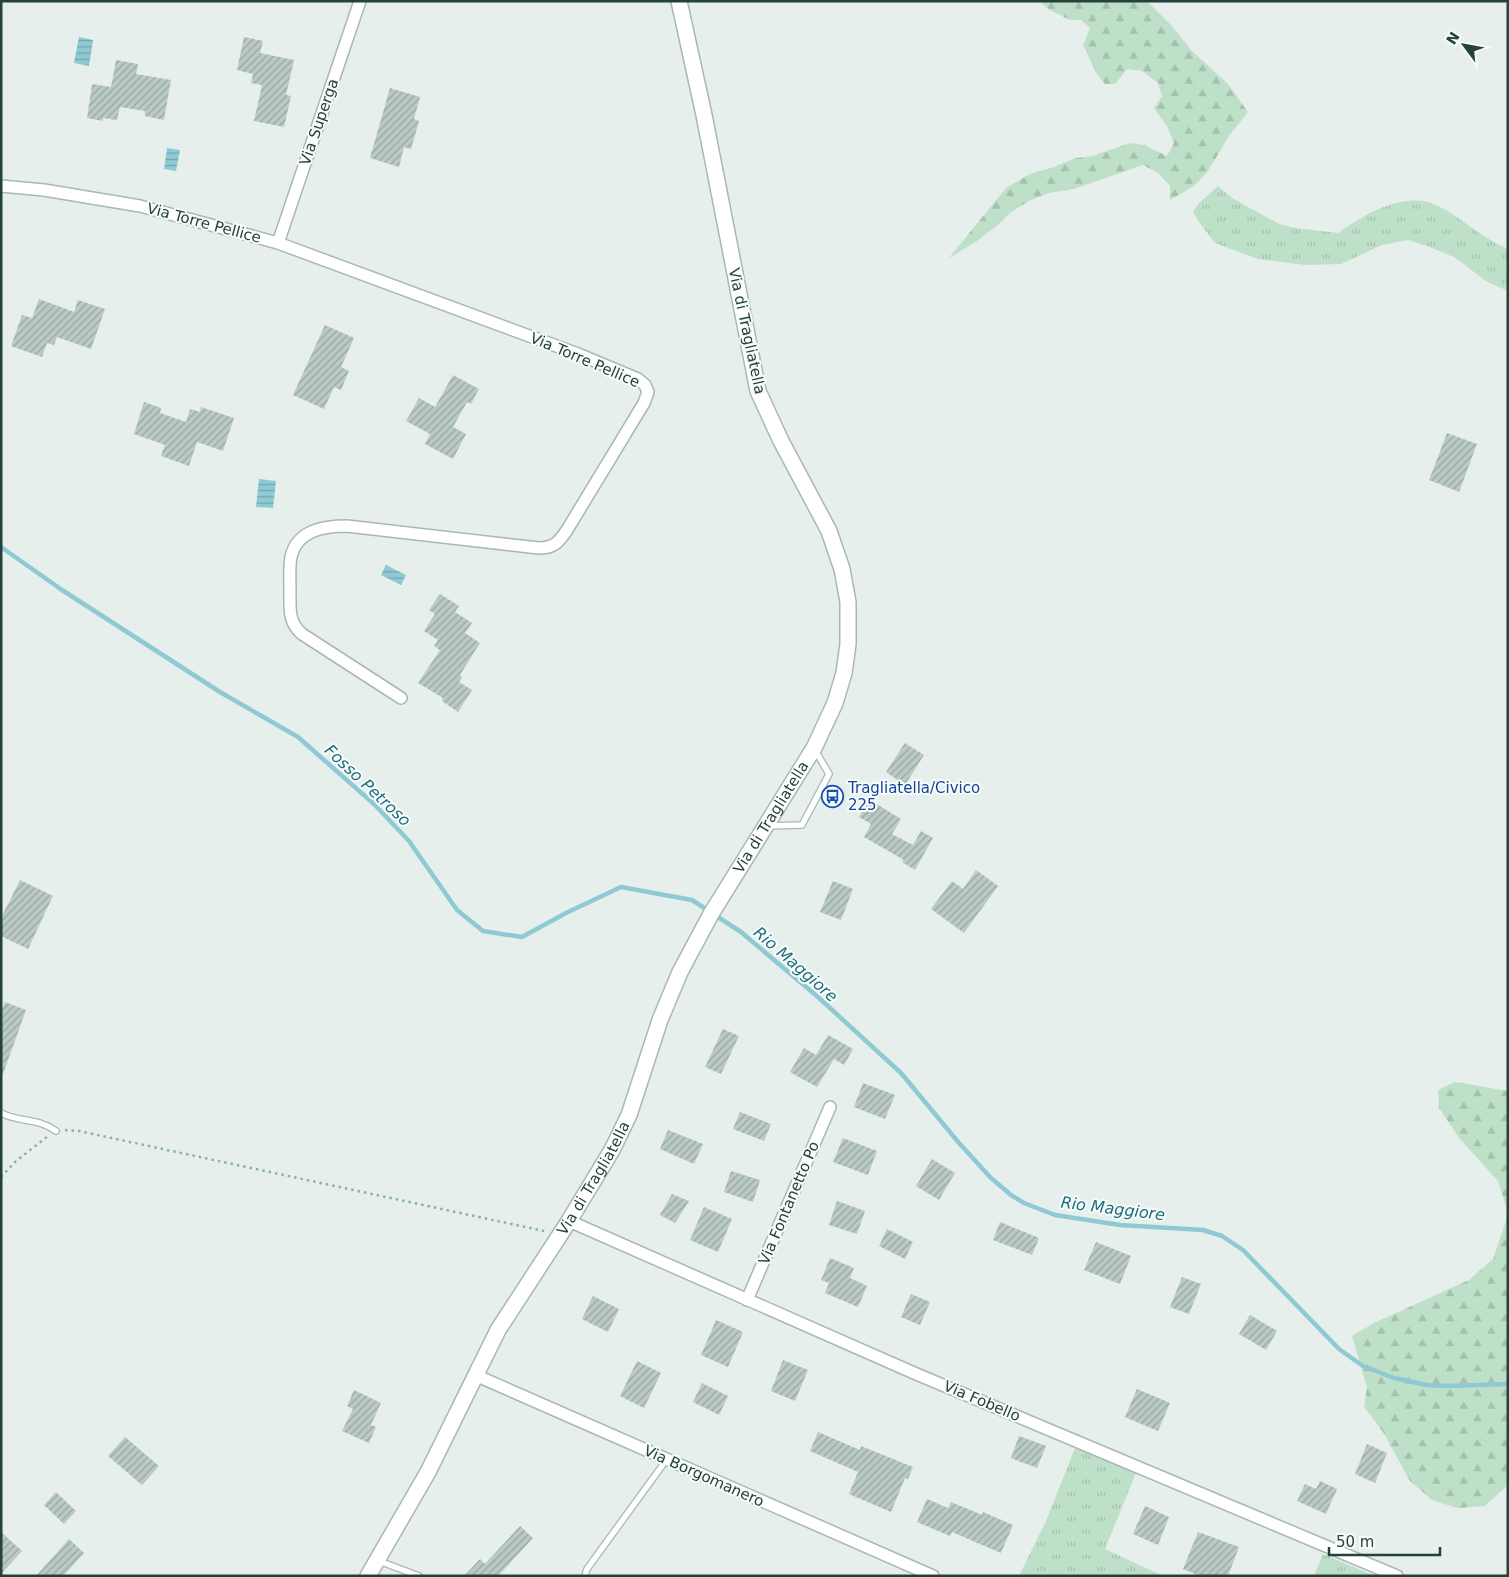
<svg xmlns="http://www.w3.org/2000/svg" width="1509" height="1577" viewBox="0 0 1509 1577" font-family="'DejaVu Sans',sans-serif">
<style>
.grass{fill:url(#grass-tufts)}
.forest{fill:url(#forest-firs)}
.water{fill:url(#water-rules)}
.lines{fill:none;stroke-linecap:round;stroke-linejoin:round}
.stream{stroke:#8ec9d4;stroke-width:4.5}
.building{fill:url(#building-hatch)}
.service-casing{stroke:#a8b8b2;stroke-width:8}
.minor-casing{stroke:#a8b8b2;stroke-width:14}
.tertiary-casing{stroke:#a8b8b2;stroke-width:18}
.path{stroke:#86b3a5;stroke-width:2.5;stroke-dasharray:2.5 4;stroke-linecap:butt}
.service{stroke:#fff;stroke-width:5.5}
.minor{stroke:#fff;stroke-width:11}
.tertiary{stroke:#fff;stroke-width:15}
.labels{text-anchor:middle;stroke-width:4;stroke-linejoin:round;paint-order:stroke}
.street-label{font-size:15px;fill:#24423a;stroke:#f7fbf9}
.transit-label{font-size:15px;fill:#164399;stroke:#f7fbf9;text-anchor:start}
.water-label{font-size:16px;font-style:italic;fill:#1c6f80;stroke:#f7fbf9}
</style>
<defs>
<pattern id="grass-tufts" width="24" height="20" patternUnits="userSpaceOnUse" patternTransform="scale(1.25)"><rect width="24" height="20" fill="#bfe0c8"/><path d="M3 7l-1-3M5 7V3M7 7l1-3M15 17l-1-3M17 17v-4M19 17l1-3" fill="none" stroke="#a4c1ad"/></pattern>
<pattern id="forest-firs" width="22" height="20" patternUnits="userSpaceOnUse" patternTransform="scale(1.25)"><rect width="22" height="20" fill="#bfe0c8"/><path d="M5 1l3.5 6h-7zM16 11l3.5 6h-7z" fill="#a4c1ad"/></pattern>
<pattern id="water-rules" width="6" height="5" patternUnits="userSpaceOnUse" patternTransform="scale(1.25)"><rect width="6" height="5" fill="#8ec9d4"/><path d="M0 2.5h6" fill="none" stroke="#74a5ad"/></pattern>
<pattern id="building-hatch" width="6" height="6" patternUnits="userSpaceOnUse" patternTransform="scale(1.25)"><rect width="6" height="6" fill="#bbcac4"/><path d="M-1 1l2-2M0 6l6-6M5 7l2-2" fill="none" stroke="#98a6a0"/></pattern>
</defs>
<rect width="100%" height="100%" fill="#e6efeb"/>
<!-- grass -->
<g class="grass">
<path d="M1218 186 1232 198 1279 224 1295 228 1338 233C1362 216 1400 193 1431 203 1450 210 1467 225 1484 236 1491 241 1500 245 1508 249V291L1486 281 1454 257 1427 246 1408 240 1382 245 1341 264 1305 265 1258 259 1215 243 1199 222 1193 212 1199 203Z"/>
<polygon points="1075,1448 1136,1473 1105,1549 1163,1576 1019,1576 1046,1521"/>
<polygon points="1323,1554 1375,1576 1314,1576"/>
</g>
<!-- forest -->
<g class="forest">
<polygon points="1040,1 1147,1 1172,26 1191,50 1228,84 1248,112 1229,136 1208,171 1194,186 1170,200 1170,186 1158,173 1143,165 1074,189 1049,193 1031,200 1011,212 999,224 977,241 949,258 1006,188 1030,174 1054,167 1076,158 1092,156 1130,143 1144,145 1167,156 1174,143 1168,128 1154,108 1162,96 1158,83 1142,71 1127,69 1115,84 1105,84 1097,74 1083,45 1090,28 1081,20 1070,20 1048,9"/>
<polygon points="1455,1082 1508,1091 1508,1213 1498,1181 1460,1139 1439,1108 1438,1090"/>
<polygon points="1508,1215 1508,1485 1485,1506 1457,1508 1432,1500 1410,1481 1383,1432 1364,1407 1367,1387 1352,1336 1374,1323 1469,1280 1493,1259"/>
</g>
<!-- water -->
<g class="water">
<polygon points="79,37 93,40 89,66 74,63"/>
<polygon points="167,148 180,150 176,171 164,169"/>
<polygon points="259,479 276,481 273,508 256,507"/>
<polygon points="386,565 406,575 401,585 381,575"/>
</g>
<g class="lines">
<!-- stream -->
<polyline class="stream" points="1,547 62,590 220,692 298,737 374,804 409,841 457,910 483,931 522,937 566,913 621,887 692,900 741,932 818,997 901,1073 959,1143 991,1178 1011,1195 1024,1203 1055,1215 1120,1225 1203,1230 1222,1236 1243,1250 1339,1349 1363,1366 1394,1378 1427,1385 1447,1386 1508,1384"/>
</g>
<!-- building -->
<g class="building">
<polygon points="244,37 263,41 260,53 294,60 286,95 291,96 284,127 254,121 262,85 251,83 253,74 237,70"/>
<polygon points="116,60 138,64 136,74 171,80 164,120 145,116 145,111 120,107 117,120 103,118 103,121 87,118 92,84 111,87"/>
<polygon points="390,88 420,97 414,119 419,121 411,149 404,147 399,167 370,158"/>
<polygon points="39,299 74,312 78,300 105,309 91,349 57,337 54,345 47,343 42,357 11,346 22,315 32,318"/>
<polygon points="325,325 354,338 341,367 349,371 341,390 334,387 324,409 293,395"/>
<polygon points="453,375 479,389 471,404 467,402 453,427 466,434 453,459 425,444 430,434 406,421 419,398 435,407"/>
<polygon points="144,402 161,408 160,413 186,422 190,409 200,412 201,407 234,418 223,451 197,442 189,466 161,456 165,445 134,434"/>
<polygon points="1447,433 1477,444 1459,492 1429,480"/>
<polygon points="440,594 459,606 455,612 472,623 465,633 480,643 460,675 462,677 459,682 472,690 458,712 442,701 443,698 418,683 440,650 434,646 438,640 424,631 435,614 429,610"/>
<polygon points="905,743 924,755 905,785 886,772"/>
<polygon points="870,800 901,819 892,834 913,845 921,831 933,838 915,870 902,862 904,860 864,837 871,824 859,817"/>
<polygon points="976,870 998,886 964,933 931,909 952,881 963,889"/>
<polygon points="20,880 53,896 28,949 1,936 1,918"/>
<polygon points="833,881 853,889 841,920 820,912"/>
<polygon points="5,1002 26,1010 3,1074 1,1074 1,1012"/>
<polygon points="723,1029 739,1036 721,1074 705,1067"/>
<polygon points="828,1035 853,1049 844,1065 834,1059 817,1087 790,1072 804,1048 816,1055"/>
<polygon points="863,1083 895,1095 885,1119 854,1107"/>
<polygon points="740,1112 771,1124 764,1141 733,1129"/>
<polygon points="668,1130 703,1144 694,1164 660,1149"/>
<polygon points="843,1138 877,1151 868,1175 833,1162"/>
<polygon points="932,1159 955,1173 939,1200 916,1186"/>
<polygon points="731,1171 760,1180 753,1202 724,1192"/>
<polygon points="672,1194 689,1201 675,1223 660,1215"/>
<polygon points="837,1201 865,1211 857,1234 829,1225"/>
<polygon points="704,1207 732,1219 718,1252 690,1240"/>
<polygon points="1000,1222 1039,1238 1032,1255 993,1240"/>
<polygon points="887,1229 913,1242 905,1259 879,1246"/>
<polygon points="1096,1242 1131,1256 1120,1284 1084,1270"/>
<polygon points="830,1258 854,1268 850,1278 867,1286 858,1307 825,1293 829,1283 821,1280"/>
<polygon points="1182,1277 1201,1284 1189,1314 1170,1307"/>
<polygon points="911,1294 930,1302 920,1325 901,1317"/>
<polygon points="593,1296 619,1309 608,1332 582,1319"/>
<polygon points="1250,1315 1277,1331 1266,1350 1239,1334"/>
<polygon points="716,1320 743,1332 728,1367 701,1355"/>
<polygon points="783,1360 808,1370 795,1401 771,1391"/>
<polygon points="637,1361 661,1373 644,1408 620,1396"/>
<polygon points="702,1383 728,1396 719,1415 693,1402"/>
<polygon points="1137,1389 1170,1403 1158,1431 1125,1417"/>
<polygon points="354,1390 381,1403 371,1425 376,1427 369,1443 342,1431 353,1409 347,1406"/>
<polygon points="818,1432 860,1450 861,1446 913,1467 908,1479 905,1478 891,1512 849,1494 858,1472 810,1451"/>
<polygon points="1019,1436 1046,1446 1037,1468 1011,1458"/>
<polygon points="125,1437 159,1466 142,1485 108,1456"/>
<polygon points="1367,1444 1387,1453 1375,1483 1355,1474"/>
<polygon points="1320,1481 1337,1489 1326,1514 1297,1501 1305,1484 1316,1489"/>
<polygon points="56,1492 76,1511 64,1524 44,1505"/>
<polygon points="927,1499 948,1508 951,1502 982,1515 983,1512 1013,1525 1001,1553 952,1532 950,1536 917,1522"/>
<polygon points="1145,1506 1169,1517 1158,1545 1133,1534"/>
<polygon points="520,1526 533,1538 498,1576 464,1576 480,1559 485,1564"/>
<polygon points="1,1532 22,1551 1,1574"/>
<polygon points="1198,1532 1239,1547 1228,1576 1200,1576 1183,1569"/>
<polygon points="69,1539 84,1553 63,1576 36,1576"/>
</g>
<g class="lines">
<defs>
<g id="service">
<polyline points="767,826 802,825 829,774 815,750"/>
<path d="M1 1113C20 1123 36 1117 56 1131"/>
<polyline points="379,1561 419,1576"/>
<polyline points="585,1576 587,1569 667,1459"/>
</g>
<g id="minor">
<path d="M1 186 44 190 140 206 278 243 578 354 638 379 645 385 648 392 644 403 567 530C559 542 554 548 539 548L347 526C324 526 297 530 291 557 289 567 290 580 290 591 290 608 288 622 302 634L401 698"/>
<polyline points="278,243 360,1"/>
<polyline points="569,1221 914,1373 1397,1576"/>
<polyline points="747,1300 830,1107"/>
<polyline points="475,1375 933,1576"/>
</g>
<g id="tertiary">
<path id="s1" d="M368 1576 428 1472 498 1330 569 1221 612 1150 629 1115 660 1020 680 972 711 914 814 748 835 703 844 673 848 644V602L842 569 829 531 781 441 758 391 704 115 679 1"/>
</g>
</defs>
<!-- service casing -->
<use href="#service" class="service-casing"/>
<!-- minor casing -->
<use href="#minor" class="minor-casing"/>
<!-- tertiary casing -->
<use href="#tertiary" class="tertiary-casing"/>
<!-- path -->
<g class="path">
<polyline points="65,1130 79,1131 544,1231"/>
<polyline points="1,1177 16,1161 47,1137"/>
</g>
<!-- service -->
<use href="#service" class="service"/>
<!-- minor -->
<use href="#minor" class="minor"/>
<!-- tertiary -->
<use href="#tertiary" class="tertiary"/>
</g>
<!-- icons -->
<defs>
<symbol id="bus-ring" viewBox="-11 -11 22 22"><circle r="9.5" fill="#f7fbf9" stroke="#1a4fb4" stroke-width="1.5"/><path d="M-5-6H5V4H4V6H2V4H-2V6H-4V4H-5ZM-3.5-4V0h7V-4ZM-3.5 1.2v1.5H-2V1.2ZM2 1.2v1.5H3.5V1.2Z" fill="#1a4fb4"/></symbol>
</defs>
<g fill-rule="evenodd">
<use href="#bus-ring" x="820" y="784" width="25" height="25"/>
</g>
<g class="labels">
<!-- street labels -->
<g class="street-label">
<text transform="translate(319 122) rotate(-71)" y="5">Via Superga</text>
<text transform="translate(204 223) rotate(15)" y="5">Via Torre Pellice</text>
<text transform="translate(747 331) rotate(78)" y="5">Via di Tragliatella</text>
<text transform="translate(585 360) rotate(23)" y="5">Via Torre Pellice</text>
<text dy="5" stroke="none"><textPath href="#s1" startOffset="862">Via di Tragliatella</textPath></text>
<text dy="5" stroke="none"><textPath href="#s1" startOffset="458">Via di Tragliatella</textPath></text>
<text transform="translate(789 1203) rotate(-67)" y="5">Via Fontanetto Po</text>
<text transform="translate(982 1401) rotate(23)" y="5">Via Fobello</text>
<text transform="translate(704 1476) rotate(24)" y="5">Via Borgomanero</text>
</g>
<!-- transit labels -->
<g class="transit-label">
<text x="848" y="793">Tragliatella/Civico<tspan x="848" dy="17">225</tspan></text>
</g>
<!-- water labels -->
<g class="water-label">
<text transform="translate(368 785) rotate(43)" y="6">Fosso Petroso</text>
<text transform="translate(796 964) rotate(41)" y="6">Rio Maggiore</text>
<text transform="translate(1113 1208) rotate(7)" y="6">Rio Maggiore</text>
</g>
</g>
<!-- border -->
<rect width="1509" height="1577" fill="none" stroke="#24423a" stroke-width="5"/>
<!-- north arrow -->
<g transform="translate(1464 45) rotate(302)" stroke="#f7fbf9" stroke-width="4" paint-order="stroke">
<path d="M0-4L9 19L0 12L-9 19Z" fill="#24423a"/>
<text y="-8" font-size="14" font-weight="bold" text-anchor="middle" fill="#24423a">N</text>
</g>
<!-- scale -->
<path d="M1329 1547v8h111v-8" fill="none" stroke="#24423a" stroke-width="2.5"/>
<text x="1336" y="1547" font-size="15" fill="#24423a" stroke="#f7fbf9" stroke-width="4" paint-order="stroke">50 m</text>
</svg>
